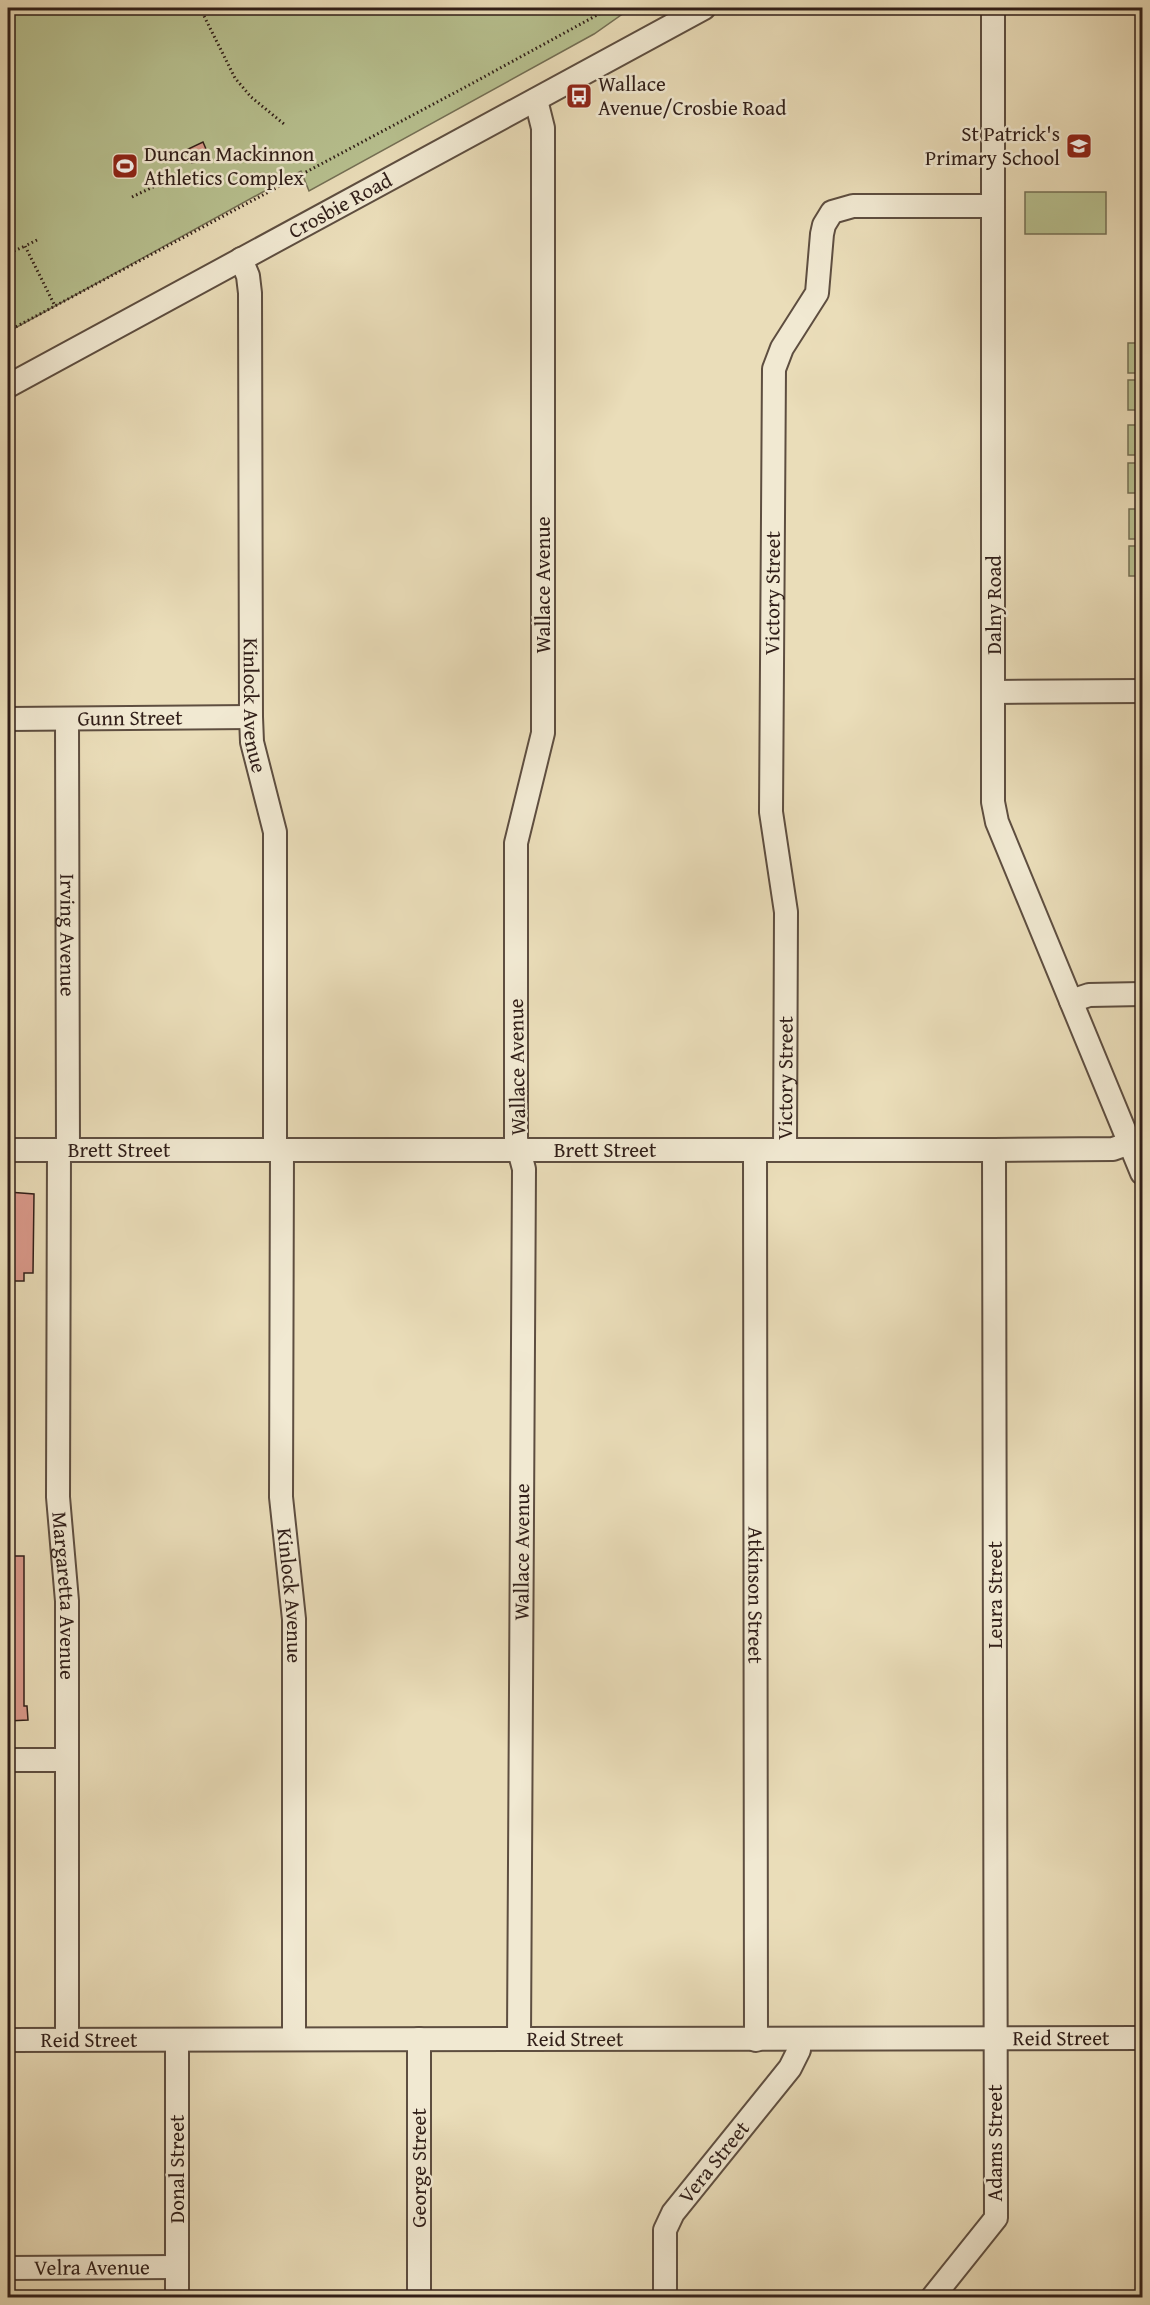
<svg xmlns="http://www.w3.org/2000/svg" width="1150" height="2305" viewBox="0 0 1150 2305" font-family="'Gentium Book Plus',serif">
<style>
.green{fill:#b7c08f;stroke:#746f54;stroke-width:1.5}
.building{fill:#db9a8c;stroke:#301e18;stroke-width:1.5}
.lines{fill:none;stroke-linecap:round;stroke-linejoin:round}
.minor-casing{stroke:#5e4e40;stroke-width:26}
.path{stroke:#301e18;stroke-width:3;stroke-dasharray:1.5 3;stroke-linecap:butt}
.minor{stroke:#f1e9d2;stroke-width:22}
.labels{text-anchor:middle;stroke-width:5;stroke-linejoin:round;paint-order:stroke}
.poi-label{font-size:21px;fill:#301e18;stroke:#f1e9d2;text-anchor:start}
.street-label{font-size:21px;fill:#301e18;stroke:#f1e9d2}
</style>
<rect width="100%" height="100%" fill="#eaddb9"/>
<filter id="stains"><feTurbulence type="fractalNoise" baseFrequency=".00333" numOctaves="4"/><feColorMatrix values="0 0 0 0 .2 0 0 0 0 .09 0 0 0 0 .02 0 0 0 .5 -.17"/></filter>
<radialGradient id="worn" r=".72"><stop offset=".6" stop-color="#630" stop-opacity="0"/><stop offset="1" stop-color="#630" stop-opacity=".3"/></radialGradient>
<!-- green -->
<g class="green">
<polygon points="8,8 631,8 594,34 309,191 301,171 8,332"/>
<rect x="1025" y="192" width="81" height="42"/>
<rect x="1128" y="343" width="14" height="30"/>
<rect x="1128" y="380" width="14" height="30"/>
<rect x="1128" y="425" width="14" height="30"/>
<rect x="1128" y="463" width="14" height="30"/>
<rect x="1129" y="509" width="13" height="30"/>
<rect x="1129" y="546" width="13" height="30"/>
</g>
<!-- building -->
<g class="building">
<polygon points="203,142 209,156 192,163 186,150"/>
<polygon points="8,1192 34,1194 33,1273 24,1273 24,1281 9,1281"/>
<polygon points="8,1556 24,1556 24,1706 27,1706 28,1720 8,1721"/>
</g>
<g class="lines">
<defs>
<g id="minor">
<polyline points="993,8 993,802 997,822 1142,1173"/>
<path id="s1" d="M241 259 248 276 250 293 251 717 252 742 275 832V1150"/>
<path id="s2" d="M8 386 704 8"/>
<polyline points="995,692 1142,691"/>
<path id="s3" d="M8 719 251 717"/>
<path id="s4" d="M67 719 68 1150"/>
<polyline points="1071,1001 1089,995 1142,994"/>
<path id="s5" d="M8 1150H994L1113 1149 1130 1143"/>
<path id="s6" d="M59 1150 58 1497 67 1601V2039"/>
<path id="s7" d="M282 1150 281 1497 294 1619V2039"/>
<path id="s8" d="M785 1150 786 912 771 812 774 369 782 348 817 293 822 234 824 225 832 212 853 206H993"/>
<path id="s9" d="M755 1151 756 2040"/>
<polyline points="8,1760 65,1760"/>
<path id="s10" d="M519 2038 524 1169 516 1139V843L543 733V128L536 100"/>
<polyline points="419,2039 419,2298"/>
<path id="s11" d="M8 2040 1142 2038"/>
<path id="s12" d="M8 2268 177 2267"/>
<polyline points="177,2298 177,2040"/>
<path id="s13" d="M665 2298V2230L673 2213 790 2068 799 2050 798 2040"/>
<polyline points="932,2298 996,2218 994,1150"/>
</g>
</defs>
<!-- minor casing -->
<use href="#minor" class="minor-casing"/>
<!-- path -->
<g class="path">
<polyline points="200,8 235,78 251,97 284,124"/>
<polyline points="132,197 155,186"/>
<polyline points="37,240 25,246 55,306"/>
<polyline points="14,251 25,246"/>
<polyline points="8,331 471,84 610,8"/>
</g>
<!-- minor -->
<use href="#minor" class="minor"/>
</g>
<!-- icons -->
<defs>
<symbol id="bus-square" viewBox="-11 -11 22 22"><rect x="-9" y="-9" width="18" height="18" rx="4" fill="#8f2418" stroke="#f1e9d2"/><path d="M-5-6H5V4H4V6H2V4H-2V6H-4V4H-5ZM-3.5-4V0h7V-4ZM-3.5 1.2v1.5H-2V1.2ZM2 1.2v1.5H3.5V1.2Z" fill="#fff"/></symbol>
<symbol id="school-square" viewBox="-11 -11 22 22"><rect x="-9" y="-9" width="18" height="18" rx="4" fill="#8f2418" stroke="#f1e9d2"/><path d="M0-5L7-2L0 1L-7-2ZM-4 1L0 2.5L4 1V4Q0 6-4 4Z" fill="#fff"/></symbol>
<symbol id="stadium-square" viewBox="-11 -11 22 22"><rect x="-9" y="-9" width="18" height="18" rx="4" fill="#8f2418" stroke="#f1e9d2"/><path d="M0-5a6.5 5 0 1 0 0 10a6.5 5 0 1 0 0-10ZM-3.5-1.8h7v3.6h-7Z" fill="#fff"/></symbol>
</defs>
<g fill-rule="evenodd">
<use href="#bus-square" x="564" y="81" width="30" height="30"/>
<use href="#school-square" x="1064" y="131" width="30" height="30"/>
<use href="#stadium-square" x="110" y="151" width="30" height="30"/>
</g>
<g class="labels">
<!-- poi labels -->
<g class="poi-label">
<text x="598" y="91">Wallace<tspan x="598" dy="24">Avenue/Crosbie Road</tspan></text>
<text x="1060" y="141" text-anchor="end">St Patrick's<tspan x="1060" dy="24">Primary School</tspan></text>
<text x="144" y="161">Duncan Mackinnon<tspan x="144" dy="24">Athletics Complex</tspan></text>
</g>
<!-- street labels -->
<g class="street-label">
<text dy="7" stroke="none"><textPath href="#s2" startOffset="378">Crosbie Road</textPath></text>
<text transform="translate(543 585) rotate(-90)" y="7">Wallace Avenue</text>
<text dy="7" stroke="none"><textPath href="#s8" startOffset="558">Victory Street</textPath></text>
<text transform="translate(994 605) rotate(-90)" y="7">Dalny Road</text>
<text dy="7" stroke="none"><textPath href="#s1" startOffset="448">Kinlock Avenue</textPath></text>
<text dy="7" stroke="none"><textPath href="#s3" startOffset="122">Gunn Street</textPath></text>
<text dy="7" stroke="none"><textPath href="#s4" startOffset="216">Irving Avenue</textPath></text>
<text transform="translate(517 1067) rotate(-91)" y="7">Wallace Avenue</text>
<text dy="7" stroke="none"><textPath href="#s8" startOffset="72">Victory Street</textPath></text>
<text dy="7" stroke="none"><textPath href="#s5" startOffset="111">Brett Street</textPath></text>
<text dy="7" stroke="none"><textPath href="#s5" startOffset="597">Brett Street</textPath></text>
<text dy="7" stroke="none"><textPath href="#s10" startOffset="486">Wallace Avenue</textPath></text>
<text dy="7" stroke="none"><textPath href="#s6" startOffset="446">Margaretta Avenue</textPath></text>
<text dy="7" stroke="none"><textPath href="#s7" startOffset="446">Kinlock Avenue</textPath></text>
<text dy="7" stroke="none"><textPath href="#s9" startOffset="444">Atkinson Street</textPath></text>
<text transform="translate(995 1595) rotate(-90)" y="7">Leura Street</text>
<text dy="7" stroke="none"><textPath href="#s11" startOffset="567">Reid Street</textPath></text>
<text dy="7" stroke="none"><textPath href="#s11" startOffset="1053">Reid Street</textPath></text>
<text dy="7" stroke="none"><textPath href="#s11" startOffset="81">Reid Street</textPath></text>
<text transform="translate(995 2143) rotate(-90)" y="7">Adams Street</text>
<text dy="7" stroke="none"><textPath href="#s13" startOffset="152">Vera Street</textPath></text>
<text transform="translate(419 2168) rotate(-90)" y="7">George Street</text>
<text transform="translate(177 2169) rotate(-90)" y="7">Donal Street</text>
<text dy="7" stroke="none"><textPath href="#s12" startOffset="84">Velra Avenue</textPath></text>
</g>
</g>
<!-- margin -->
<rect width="1150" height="2305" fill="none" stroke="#eaddb9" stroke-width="30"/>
<rect x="9" y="9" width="1132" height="2287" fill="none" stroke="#301e18" stroke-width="3"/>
<rect x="15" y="15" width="1120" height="2275" fill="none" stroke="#301e18" stroke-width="1.5"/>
<rect width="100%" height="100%" filter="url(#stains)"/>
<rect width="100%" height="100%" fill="url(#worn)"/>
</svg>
